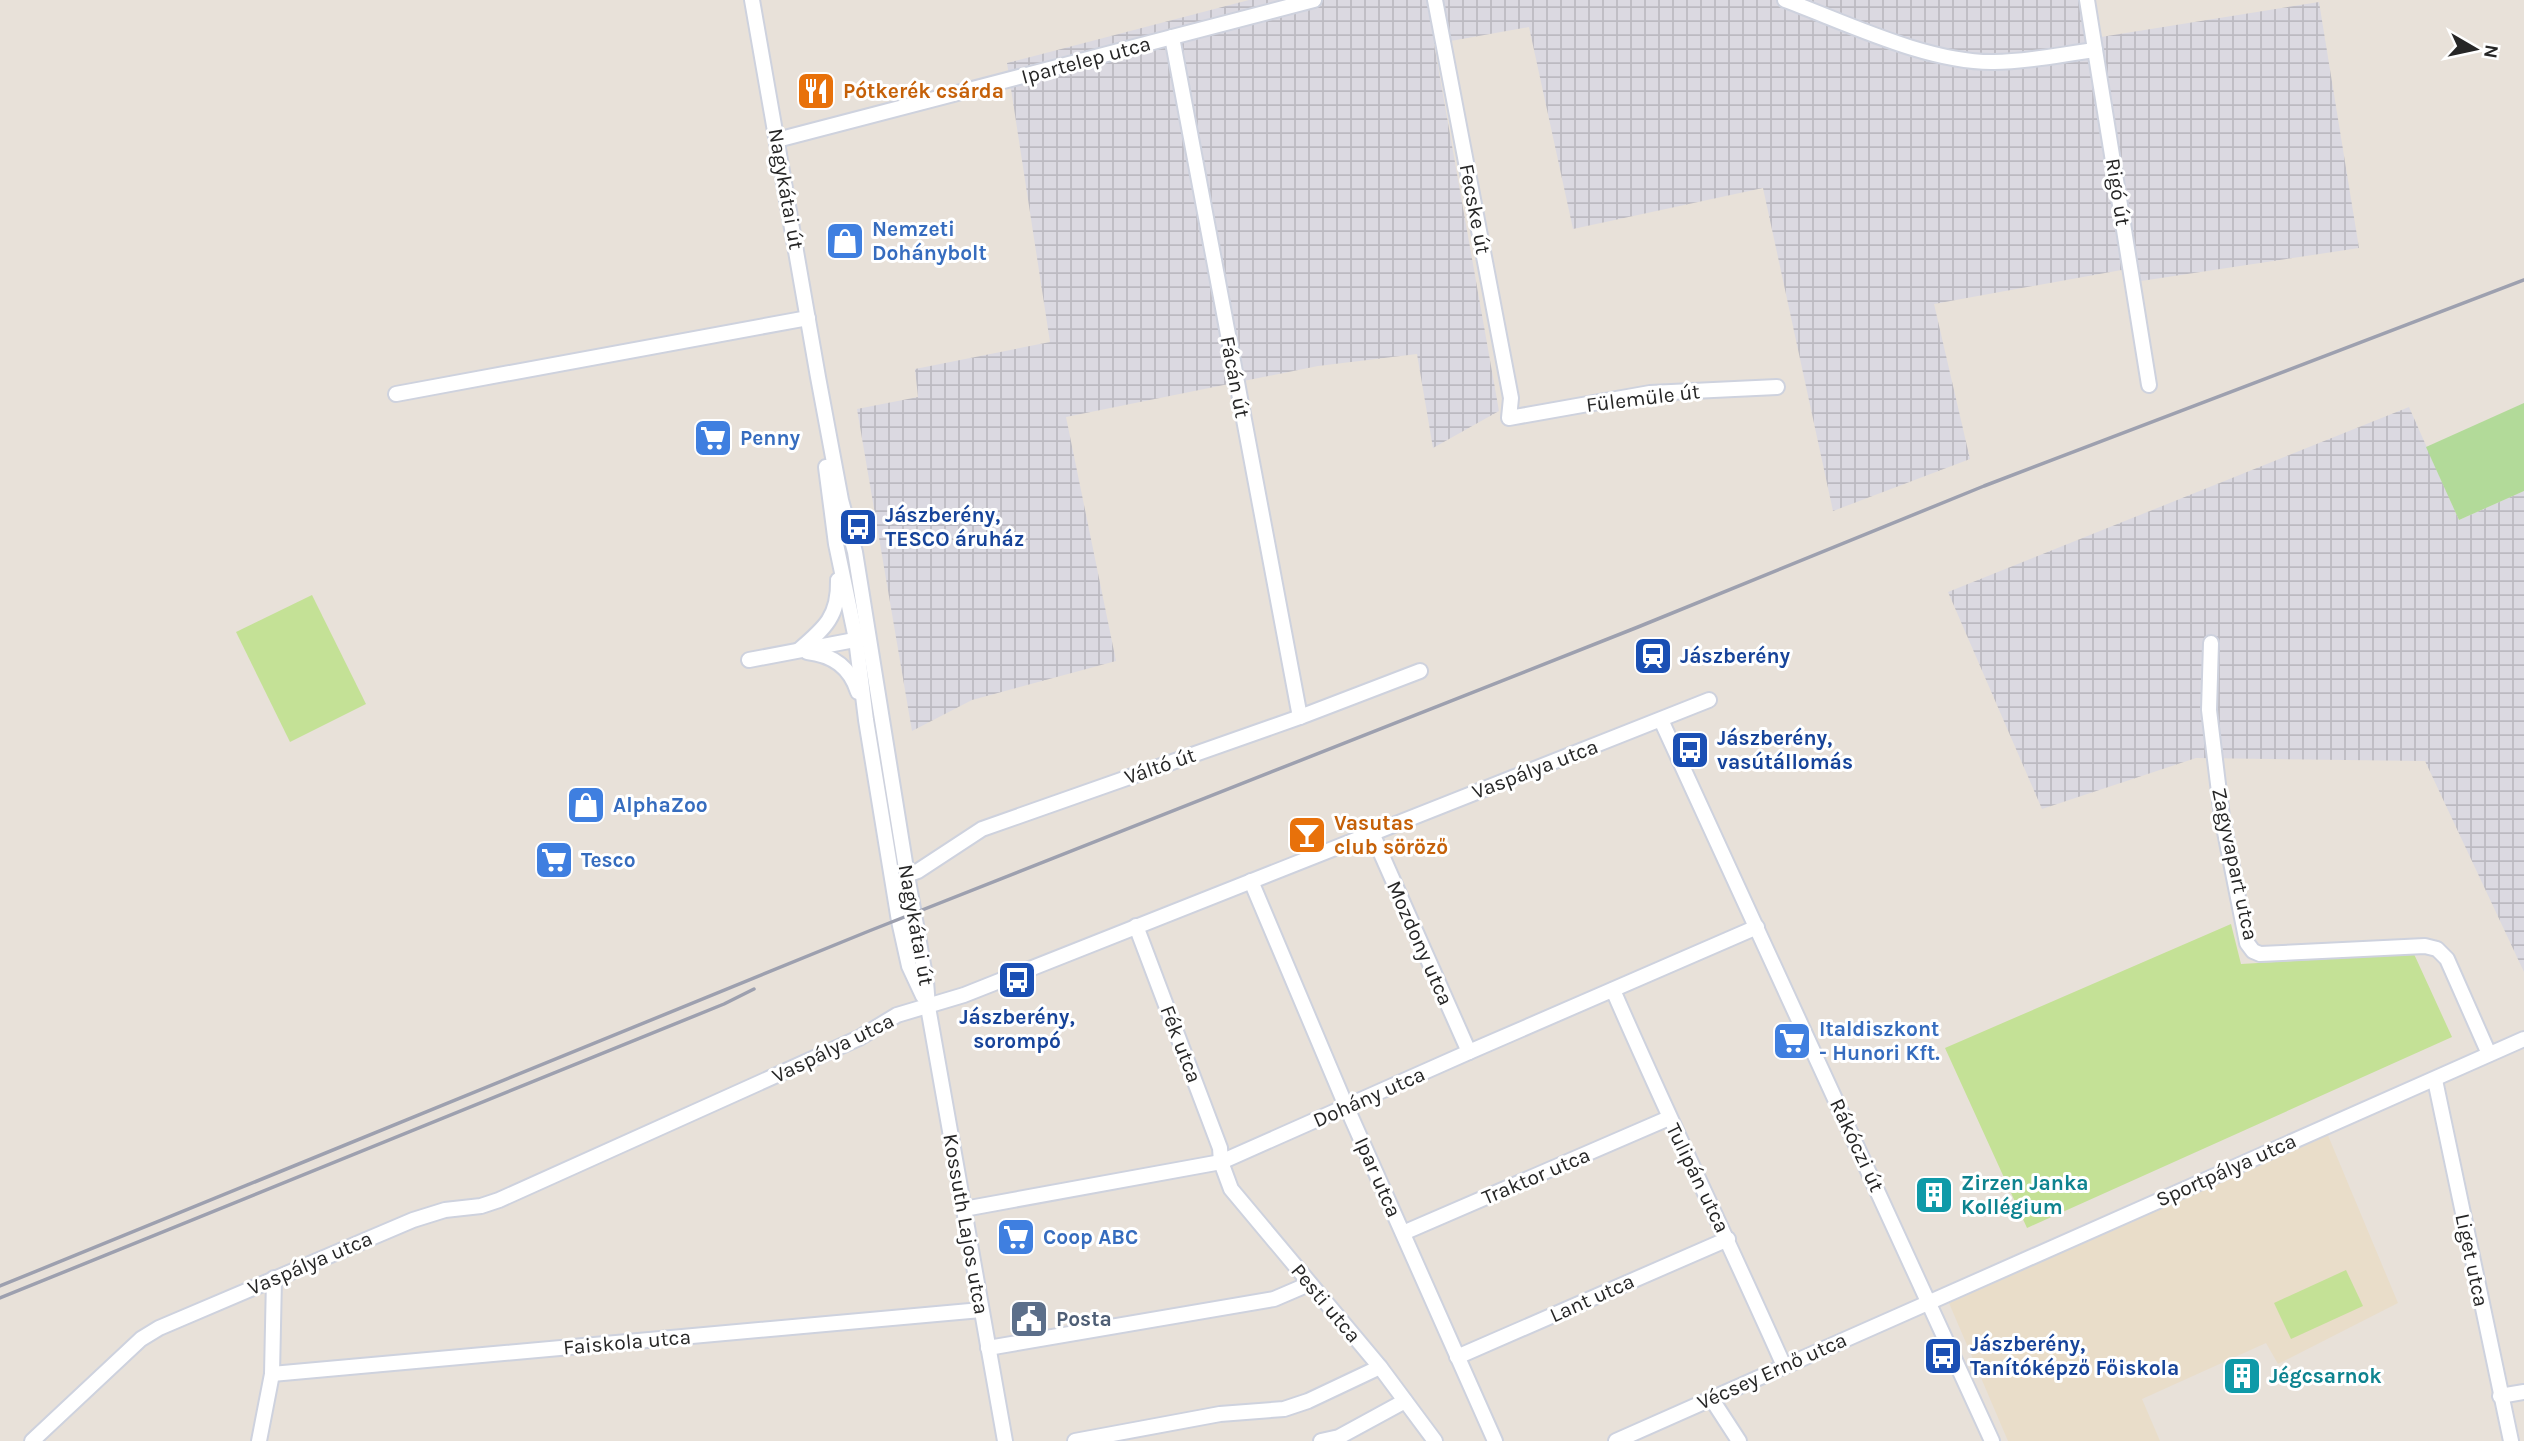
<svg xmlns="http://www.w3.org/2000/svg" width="2524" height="1441" viewBox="0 0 2524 1441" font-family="Karla,sans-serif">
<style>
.industrial{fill:url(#industrial-grid)}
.education{fill:#e9ddc9}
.grass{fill:#b2da99}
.pitch{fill:#c4e196}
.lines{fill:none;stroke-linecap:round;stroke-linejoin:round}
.minor-casing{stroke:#ced2de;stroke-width:18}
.minor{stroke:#fff;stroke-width:14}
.rail{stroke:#9da0af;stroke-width:3.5}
.labels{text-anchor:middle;stroke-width:6;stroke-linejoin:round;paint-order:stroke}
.street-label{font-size:21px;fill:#262626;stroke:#fff}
.food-label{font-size:21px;font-weight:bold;fill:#c56008;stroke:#fff;text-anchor:start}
.shop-label{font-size:21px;font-weight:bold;fill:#366cbe;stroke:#fff;text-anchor:start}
.transit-label{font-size:21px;font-weight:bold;fill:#164399;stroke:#fff;text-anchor:start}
.culture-label{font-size:21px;font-weight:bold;fill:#0d838f;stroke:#fff;text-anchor:start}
.service-label{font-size:21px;font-weight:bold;fill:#4e5e75;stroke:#fff;text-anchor:start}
</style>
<defs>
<pattern id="industrial-grid" width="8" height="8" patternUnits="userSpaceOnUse" patternTransform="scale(1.75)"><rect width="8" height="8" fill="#dbd9e1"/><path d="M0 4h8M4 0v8" fill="none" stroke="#bcbac1"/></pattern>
</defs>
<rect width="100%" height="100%" fill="#e8e1d9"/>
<!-- industrial -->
<g class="industrial">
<polygon points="1249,0 2094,0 2101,37 2319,2 2359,248 2141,281 2138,267 1934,304 1970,459 1833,511 1763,188 1573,229 1529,27 1434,44 1499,411 1433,448 1417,354 1318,366 1066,417 1116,661 972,700 912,731 857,409 918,397 915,369 1050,342 1007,63"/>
<polygon points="2409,407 2459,520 2524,491 2524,972 2425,761 2196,758 2042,809 1948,592"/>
</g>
<!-- education -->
<polygon class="education" points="2327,1133 2398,1303 2278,1364 2266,1343 2142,1399 2160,1441 2008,1441 1949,1303"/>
<!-- grass -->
<polygon class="grass" points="2524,403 2524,491 2459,520 2426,447"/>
<!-- pitch -->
<g class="pitch">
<polygon points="312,595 366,704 290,742 236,632"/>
<polygon points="2231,924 2241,964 2414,954 2452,1037 2027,1228 1945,1048"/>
<polygon points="2346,1270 2363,1306 2291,1339 2274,1303"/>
</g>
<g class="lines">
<defs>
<g id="minor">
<polyline points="752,0 818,377 841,500 855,552 907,875 926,981 928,1007 1005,1441"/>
<polyline points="1435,0 1511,398 1509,418 1650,393 1777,387"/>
<path d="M1785 0C1847 23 1928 63 1994 62 2028 62 2063 54 2095 50"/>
<polyline points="2087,0 2149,385"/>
<polyline points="1172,37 1300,717"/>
<polyline points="777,140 1314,0"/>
<polyline points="396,394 808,318"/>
<polyline points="826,467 836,544 856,639 866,720 899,921 909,966 923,996"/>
<polyline points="2211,643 2209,710 2222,817 2247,943 2253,951 2260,954 2425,946 2437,949 2447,959 2489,1054"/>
<path d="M799 650C825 628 839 616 838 580"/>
<path d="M807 652C833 655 850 667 858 692"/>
<polyline points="749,660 865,638"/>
<polyline points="1661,720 1992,1441"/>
<polyline points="1372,833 1469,1052"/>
<polyline points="907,875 918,871 982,829 1300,717 1420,671"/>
<polyline points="1251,881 1343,1099 1495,1441"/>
<polyline points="1136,926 1220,1148 1221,1162 1231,1189 1380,1367 1435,1441"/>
<path d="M1613 990C1668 1117 1728 1240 1784 1366"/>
<polyline points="2435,1080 2511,1441"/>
<polyline points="964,1209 1221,1162 1469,1052 1757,927"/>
<polyline points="1403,1233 1669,1118"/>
<polyline points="988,1348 1274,1299 1309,1284"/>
<polyline points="1457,1357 1728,1239"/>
<polyline points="272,1374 981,1310"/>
<polyline points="2500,1396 2524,1392"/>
<polyline points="1711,1398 1739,1441"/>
<polyline points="32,1441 141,1339 159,1328 413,1220 445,1210 481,1206 499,1200 859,1038 897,1015 964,995 1709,700"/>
<polyline points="259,1441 272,1374 274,1278"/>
<polyline points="1075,1441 1220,1414 1284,1409 1308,1401 1380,1367"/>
<polyline points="1321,1441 1339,1437 1405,1401"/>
<polyline points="1616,1441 2524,1039"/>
</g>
</defs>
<!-- minor casing -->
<use href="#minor" class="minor-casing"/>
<!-- minor -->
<use href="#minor" class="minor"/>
<!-- rail -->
<g class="rail">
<polyline points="0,1286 869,931 1638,627 1984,486 2524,280"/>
<polyline points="0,1298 724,1004 754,989"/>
</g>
</g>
<!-- icons -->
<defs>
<symbol id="restaurant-square" viewBox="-11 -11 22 22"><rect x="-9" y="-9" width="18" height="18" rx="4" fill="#e8710a" stroke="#fff"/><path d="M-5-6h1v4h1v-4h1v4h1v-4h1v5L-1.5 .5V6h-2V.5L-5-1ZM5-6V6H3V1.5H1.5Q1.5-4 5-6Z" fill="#fff"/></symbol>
<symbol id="shop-square" viewBox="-11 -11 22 22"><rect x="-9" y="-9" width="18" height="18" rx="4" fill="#3f7fe0" stroke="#fff"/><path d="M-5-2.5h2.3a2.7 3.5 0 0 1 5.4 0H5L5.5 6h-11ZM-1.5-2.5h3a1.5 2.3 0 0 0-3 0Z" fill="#fff"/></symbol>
<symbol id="supermarket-square" viewBox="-11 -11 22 22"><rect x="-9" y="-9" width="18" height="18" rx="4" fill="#3f7fe0" stroke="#fff"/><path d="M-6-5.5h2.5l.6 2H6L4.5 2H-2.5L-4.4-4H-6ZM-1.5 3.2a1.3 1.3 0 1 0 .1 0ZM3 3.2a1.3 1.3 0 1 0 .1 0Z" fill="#fff"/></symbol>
<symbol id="bus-square" viewBox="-11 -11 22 22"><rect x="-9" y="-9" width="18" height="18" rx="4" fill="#1a4fb4" stroke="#fff"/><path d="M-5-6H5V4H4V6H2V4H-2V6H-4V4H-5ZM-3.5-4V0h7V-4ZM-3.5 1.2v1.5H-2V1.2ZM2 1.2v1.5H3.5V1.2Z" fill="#fff"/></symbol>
<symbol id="station-square" viewBox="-11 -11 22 22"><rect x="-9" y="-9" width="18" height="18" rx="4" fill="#1a4fb4" stroke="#fff"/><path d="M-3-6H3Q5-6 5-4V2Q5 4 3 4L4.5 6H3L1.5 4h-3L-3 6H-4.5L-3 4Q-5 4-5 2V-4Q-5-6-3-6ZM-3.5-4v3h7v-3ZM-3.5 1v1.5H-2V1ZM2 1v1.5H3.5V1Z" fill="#fff"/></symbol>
<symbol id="bar-square" viewBox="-11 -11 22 22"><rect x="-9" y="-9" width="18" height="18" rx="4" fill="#e8710a" stroke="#fff"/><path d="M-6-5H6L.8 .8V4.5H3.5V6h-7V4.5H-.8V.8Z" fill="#fff"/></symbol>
<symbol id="building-square" viewBox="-11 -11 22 22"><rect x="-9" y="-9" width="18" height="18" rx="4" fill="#0f9aa8" stroke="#fff"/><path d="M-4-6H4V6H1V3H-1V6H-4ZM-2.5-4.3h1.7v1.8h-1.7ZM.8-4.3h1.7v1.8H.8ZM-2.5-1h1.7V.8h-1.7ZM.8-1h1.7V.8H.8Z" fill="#fff"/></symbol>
<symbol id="civic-square" viewBox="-11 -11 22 22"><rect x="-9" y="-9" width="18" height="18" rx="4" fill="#5c6f8a" stroke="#fff"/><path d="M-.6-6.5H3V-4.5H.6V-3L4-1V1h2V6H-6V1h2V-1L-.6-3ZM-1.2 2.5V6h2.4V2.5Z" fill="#fff"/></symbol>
</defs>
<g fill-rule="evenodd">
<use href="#restaurant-square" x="794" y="69" width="44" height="44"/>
<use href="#shop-square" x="823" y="219" width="44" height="44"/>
<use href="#supermarket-square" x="691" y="416" width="44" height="44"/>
<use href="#bus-square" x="836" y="505" width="44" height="44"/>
<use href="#station-square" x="1631" y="634" width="44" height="44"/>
<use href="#bus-square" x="1668" y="728" width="44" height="44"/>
<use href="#shop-square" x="564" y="783" width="44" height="44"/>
<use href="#bar-square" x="1285" y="813" width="44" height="44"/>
<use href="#supermarket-square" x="532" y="838" width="44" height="44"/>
<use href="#bus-square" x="995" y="958" width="44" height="44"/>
<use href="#supermarket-square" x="1770" y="1019" width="44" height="44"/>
<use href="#building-square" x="1912" y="1173" width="44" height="44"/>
<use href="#supermarket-square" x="994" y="1215" width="44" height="44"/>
<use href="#civic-square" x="1007" y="1297" width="44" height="44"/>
<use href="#bus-square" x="1921" y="1334" width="44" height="44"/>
<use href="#building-square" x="2220" y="1354" width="44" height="44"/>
</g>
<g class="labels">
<!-- street labels -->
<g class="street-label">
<text transform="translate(1086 60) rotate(-15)" y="7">Ipartelep utca</text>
<text transform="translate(786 189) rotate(80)" y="7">Nagykátai út</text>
<text transform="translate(2118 192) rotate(81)" y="7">Rigó út</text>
<text transform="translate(1475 209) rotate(79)" y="7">Fecske út</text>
<text transform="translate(1235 377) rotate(79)" y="7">Fácán út</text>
<text transform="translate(1643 398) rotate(-7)" y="7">Fülemüle út</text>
<text transform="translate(1160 766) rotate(-19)" y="7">Váltó út</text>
<text transform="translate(1535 769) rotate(-21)" y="7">Vaspálya utca</text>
<text transform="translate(2235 864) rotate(78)" y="7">Zagyvapart utca</text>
<text transform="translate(916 925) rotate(80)" y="7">Nagykátai út</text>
<text transform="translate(1420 943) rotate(66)" y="7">Mozdony utca</text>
<text transform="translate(1181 1044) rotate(69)" y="7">Fék utca</text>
<text transform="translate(833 1048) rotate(-26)" y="7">Vaspálya utca</text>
<text transform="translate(1369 1097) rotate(-24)" y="7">Dohány utca</text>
<text transform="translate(1857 1145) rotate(65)" y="7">Rákóczi út</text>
<text transform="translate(2226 1170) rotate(-24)" y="7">Sportpálya utca</text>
<text transform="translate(1536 1176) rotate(-23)" y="7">Traktor utca</text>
<text transform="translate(1378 1177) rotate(66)" y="7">Ipar utca</text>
<text transform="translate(1698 1178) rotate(64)" y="7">Tulipán utca</text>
<text transform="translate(966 1224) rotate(80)" y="7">Kossuth Lajos utca</text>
<text transform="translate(2472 1260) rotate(78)" y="7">Liget utca</text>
<text transform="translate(310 1263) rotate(-23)" y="7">Vaspálya utca</text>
<text transform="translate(1592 1298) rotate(-24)" y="7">Lant utca</text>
<text transform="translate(1326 1303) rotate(50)" y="7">Pesti utca</text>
<text transform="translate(627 1342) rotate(-5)" y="7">Faiskola utca</text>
<text transform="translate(1772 1371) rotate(-24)" y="7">Vécsey Ernő utca</text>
</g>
<!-- food labels -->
<g class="food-label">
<text x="843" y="98">Pótkerék csárda</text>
<text x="1334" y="830">Vasutas<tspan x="1334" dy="24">club söröző</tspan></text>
</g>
<!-- shop labels -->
<g class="shop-label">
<text x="872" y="236">Nemzeti<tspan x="872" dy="24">Dohánybolt</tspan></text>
<text x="740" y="445">Penny</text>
<text x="613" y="812">AlphaZoo</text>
<text x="581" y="867">Tesco</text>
<text x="1819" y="1036">Italdiszkont<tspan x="1819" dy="24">- Hunori Kft.</tspan></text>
<text x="1043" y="1244">Coop ABC</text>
</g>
<!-- transit labels -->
<g class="transit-label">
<text x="885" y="522">Jászberény,<tspan x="885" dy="24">TESCO áruház</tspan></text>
<text x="1680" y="663">Jászberény</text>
<text x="1717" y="745">Jászberény,<tspan x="1717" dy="24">vasútállomás</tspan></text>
<text x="1017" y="1024" text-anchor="middle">Jászberény,<tspan x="1017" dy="24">sorompó</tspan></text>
<text x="1970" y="1351">Jászberény,<tspan x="1970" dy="24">Tanítóképző Főiskola</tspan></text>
</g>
<!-- culture labels -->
<g class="culture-label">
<text x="1961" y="1190">Zirzen Janka<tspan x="1961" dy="24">Kollégium</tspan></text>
<text x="2269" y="1383">Jégcsarnok</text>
</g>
<!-- service labels -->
<g class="service-label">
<text x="1056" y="1326">Posta</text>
</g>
</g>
<!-- north arrow -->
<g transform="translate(2475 49) rotate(99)" stroke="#ffffff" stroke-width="5" paint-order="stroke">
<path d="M0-5L12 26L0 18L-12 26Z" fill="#262626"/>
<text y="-10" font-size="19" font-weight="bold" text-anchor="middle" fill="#262626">N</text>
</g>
</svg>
